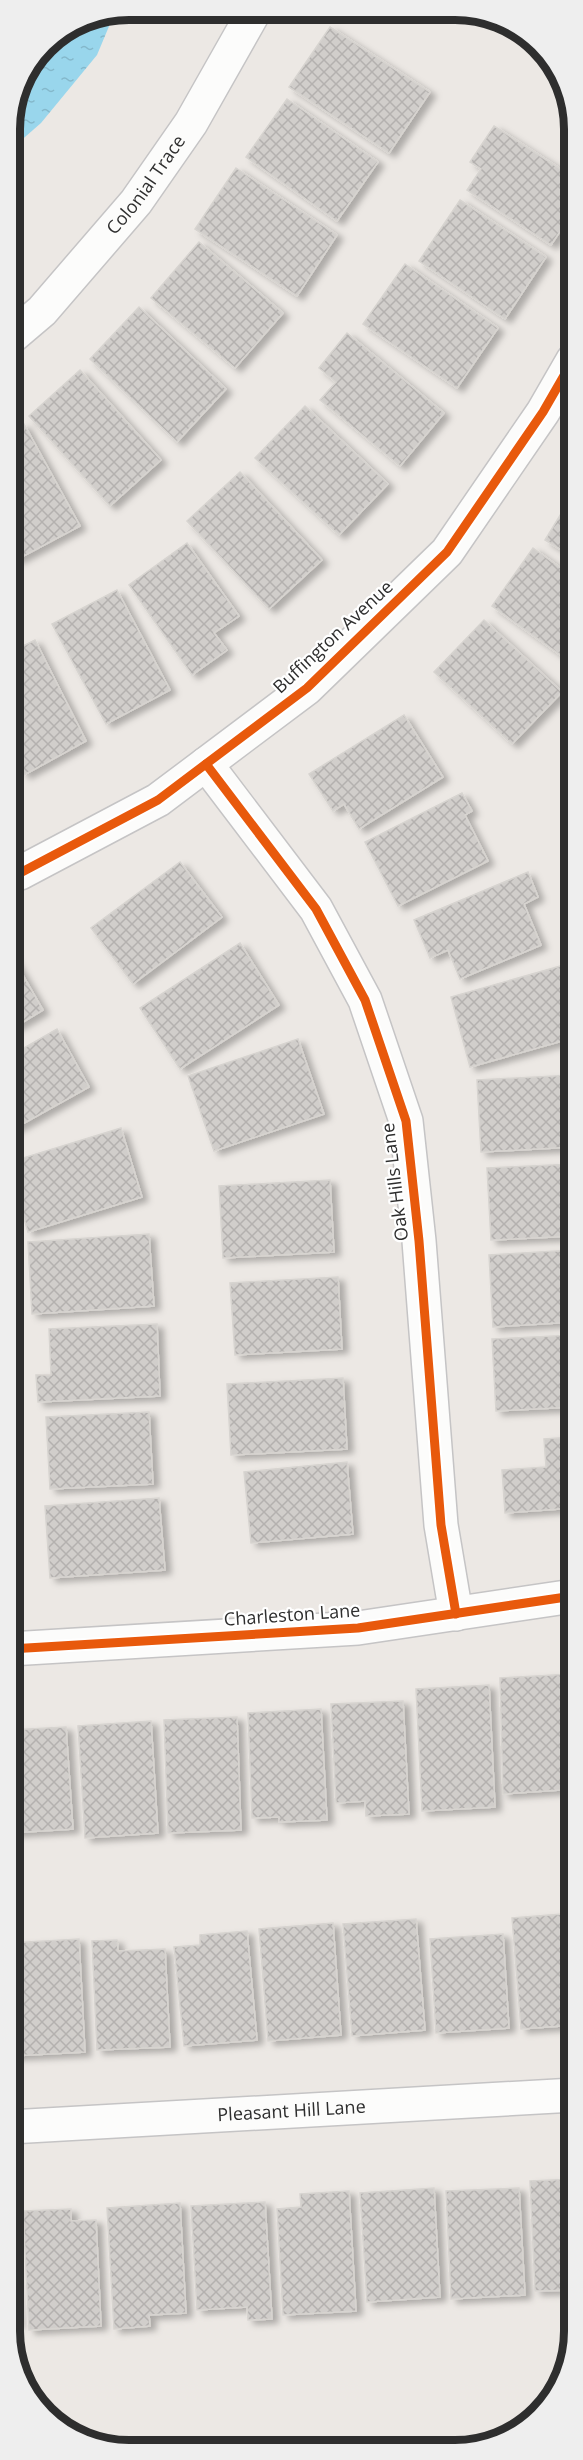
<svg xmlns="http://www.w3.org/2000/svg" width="583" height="2460" viewBox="0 0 583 2460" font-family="'Open Sans',sans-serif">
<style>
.water{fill:url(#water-ripples)}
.building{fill:url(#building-cross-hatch);stroke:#d7d4d0;stroke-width:1.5;filter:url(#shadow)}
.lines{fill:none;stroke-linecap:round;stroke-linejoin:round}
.street-casing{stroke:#c5c4c5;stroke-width:36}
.street{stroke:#fcfcfb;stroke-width:33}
.cycleway-casing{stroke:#fff;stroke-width:13}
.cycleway{stroke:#e8590c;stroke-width:9}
.labels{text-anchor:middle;stroke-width:4.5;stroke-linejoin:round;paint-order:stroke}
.street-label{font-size:18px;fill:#2e2e2e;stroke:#fff}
.rim{fill:none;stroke:#2e2e2e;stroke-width:8}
</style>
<defs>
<pattern id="water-ripples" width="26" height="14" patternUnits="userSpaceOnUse" patternTransform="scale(1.5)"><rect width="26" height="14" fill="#99d6ec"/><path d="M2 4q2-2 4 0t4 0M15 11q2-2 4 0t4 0" fill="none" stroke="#84b8cb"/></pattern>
<pattern id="building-cross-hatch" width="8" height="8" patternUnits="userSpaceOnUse" patternTransform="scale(1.5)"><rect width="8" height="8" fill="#d1cecb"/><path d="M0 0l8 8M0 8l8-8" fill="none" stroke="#b4b1af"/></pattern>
<filter id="shadow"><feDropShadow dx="6" dy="4" stdDeviation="3" flood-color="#0004"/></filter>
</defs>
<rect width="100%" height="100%" fill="#ece8e4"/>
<!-- water -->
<polygon class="water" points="115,12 97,55 41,123 9,151 9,121 21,76 44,44 83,18"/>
<!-- building -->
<g class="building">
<polygon points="330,27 430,92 389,153 289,87"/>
<polygon points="287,99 378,162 337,221 246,157"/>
<polygon points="494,126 573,177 573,212 551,245 467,190 481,169 470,162"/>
<polygon points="236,168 337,235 297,296 195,229"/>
<polygon points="460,200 546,257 505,319 419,261"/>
<polygon points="199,242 283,313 235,368 151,298"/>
<polygon points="405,264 498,328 457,388 363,324"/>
<polygon points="139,307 226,389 177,442 90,359"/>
<polygon points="347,333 444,413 400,466 320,400 336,382 319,368"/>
<polygon points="80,370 161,460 110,506 29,416"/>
<polygon points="305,406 388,484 339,535 255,458"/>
<polygon points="24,424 80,526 16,560 9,548 9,432"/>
<polygon points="240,472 322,560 269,609 187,521"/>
<polygon points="573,494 573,557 545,540"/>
<polygon points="187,543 239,616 214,633 227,650 192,675 129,585"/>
<polygon points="533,548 573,577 573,664 492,606"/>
<polygon points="117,590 170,690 106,724 52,624"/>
<polygon points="484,620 562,692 512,744 434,672"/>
<polygon points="35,640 86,741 24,775 9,745 9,653"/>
<polygon points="404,715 443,777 359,829 344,804 333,811 309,774"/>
<polygon points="462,793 472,811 465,815 488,861 398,906 365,842"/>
<polygon points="180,862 222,917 133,984 91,928"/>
<polygon points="528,872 538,897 524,904 541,945 460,979 448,950 430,958 414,920"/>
<polygon points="240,943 279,1005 180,1069 140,1008"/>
<polygon points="10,953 43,1010 10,1030"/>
<polygon points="564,965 573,1000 573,1038 470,1067 451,997"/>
<polygon points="57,1029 89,1087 10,1131 10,1056"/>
<polygon points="298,1039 324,1114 214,1151 188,1076"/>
<polygon points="573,1075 573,1147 481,1152 477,1080"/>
<polygon points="121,1128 142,1197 28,1232 10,1172 10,1162"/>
<polygon points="573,1164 573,1236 491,1240 487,1168"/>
<polygon points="330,1180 334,1252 223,1258 219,1186"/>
<polygon points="149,1234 154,1306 32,1314 28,1242"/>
<polygon points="573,1250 573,1322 493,1327 489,1255"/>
<polygon points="338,1277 342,1349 235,1355 230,1283"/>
<polygon points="157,1324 160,1396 38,1402 36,1375 51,1375 49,1329"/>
<polygon points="573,1335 573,1407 496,1411 492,1339"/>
<polygon points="343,1378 347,1449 231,1455 227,1384"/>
<polygon points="149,1412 153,1484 50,1489 46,1417"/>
<polygon points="573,1437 573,1508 505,1513 502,1470 546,1467 544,1439"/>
<polygon points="347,1462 353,1534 251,1543 244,1472"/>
<polygon points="159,1498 165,1570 50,1578 45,1506"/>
<polygon points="571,1674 574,1789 503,1794 500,1678"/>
<polygon points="489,1685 495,1807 422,1811 416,1689"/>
<polygon points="403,1701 409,1814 366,1816 365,1801 336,1803 331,1704"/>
<polygon points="321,1709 327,1820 279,1822 279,1817 252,1818 248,1713"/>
<polygon points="237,1717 241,1830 168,1833 164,1720"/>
<polygon points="151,1721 158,1833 85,1838 78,1726"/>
<polygon points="66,1727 73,1829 10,1833 10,1730"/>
<polygon points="574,1904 574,2014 560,2015 561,2026 521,2029 512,1918 562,1914 561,1905"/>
<polygon points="416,1919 425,2030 352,2036 343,1924"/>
<polygon points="333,1923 341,2035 268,2041 259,1929"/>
<polygon points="247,1931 257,2040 184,2046 174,1947 200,1945 200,1935"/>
<polygon points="503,1934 509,2028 436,2033 430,1939"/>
<polygon points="79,1939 85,2052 12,2056 10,1943"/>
<polygon points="117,1940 118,1951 165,1949 170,2047 97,2050 92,1941"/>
<polygon points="574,2179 574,2290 535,2291 530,2181"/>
<polygon points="434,2188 440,2297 367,2302 360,2193"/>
<polygon points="519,2188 525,2295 451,2299 446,2191"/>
<polygon points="349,2191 356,2311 283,2315 277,2209 301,2207 300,2194"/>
<polygon points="265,2202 272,2319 248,2320 247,2307 197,2310 191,2206"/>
<polygon points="180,2203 186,2313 149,2315 150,2326 114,2329 107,2208"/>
<polygon points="71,2209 71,2221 96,2220 101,2326 29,2330 23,2211"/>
<polygon points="10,2214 18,2324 10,2325"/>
</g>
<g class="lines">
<defs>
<g id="street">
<path id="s1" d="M9 339 42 311 136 202 191 123 255 10"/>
<polyline points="206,764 316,909 365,1000 406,1121 419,1241 441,1525 456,1614"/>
<polyline points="10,876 20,873 158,800 307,688 447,552 543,412 573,360"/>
<polyline points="10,1649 358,1628 573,1596"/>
<path id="s2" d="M10 2127 574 2095"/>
</g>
</defs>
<!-- street casing -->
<use href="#street" class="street-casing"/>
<!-- street -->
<use href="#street" class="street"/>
<defs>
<g id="cycleway">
<polyline points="206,764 316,909 365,1000 406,1121 419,1241 441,1525 456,1614"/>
<polyline points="10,876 20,873 158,800 307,688 447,552 543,412 573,360"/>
<polyline points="10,1649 358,1628 573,1596"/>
</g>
</defs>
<!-- cycleway casing -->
<use href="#cycleway" class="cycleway-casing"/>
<!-- cycleway -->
<use href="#cycleway" class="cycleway"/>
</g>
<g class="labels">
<!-- street labels -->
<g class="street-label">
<text dy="6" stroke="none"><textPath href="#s1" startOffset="207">Colonial Trace</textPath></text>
<text transform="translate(333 637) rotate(-43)" y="6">Buffington Avenue</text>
<text transform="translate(395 1182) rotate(-97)" y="6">Oak Hills Lane</text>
<text transform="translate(292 1615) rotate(-4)" y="6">Charleston Lane</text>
<text dy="6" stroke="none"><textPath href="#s2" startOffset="282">Pleasant Hill Lane</textPath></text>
</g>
</g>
<!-- crop -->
<path d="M0 0H583V2460H0ZM129 20H455A109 109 0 0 1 564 129V2331A109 109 0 0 1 455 2440H129A109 109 0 0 1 20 2331V129A109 109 0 0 1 129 20Z" fill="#eee" fill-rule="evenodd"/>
<path class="rim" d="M129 20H455A109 109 0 0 1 564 129V2331A109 109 0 0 1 455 2440H129A109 109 0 0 1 20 2331V129A109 109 0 0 1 129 20Z"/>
</svg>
